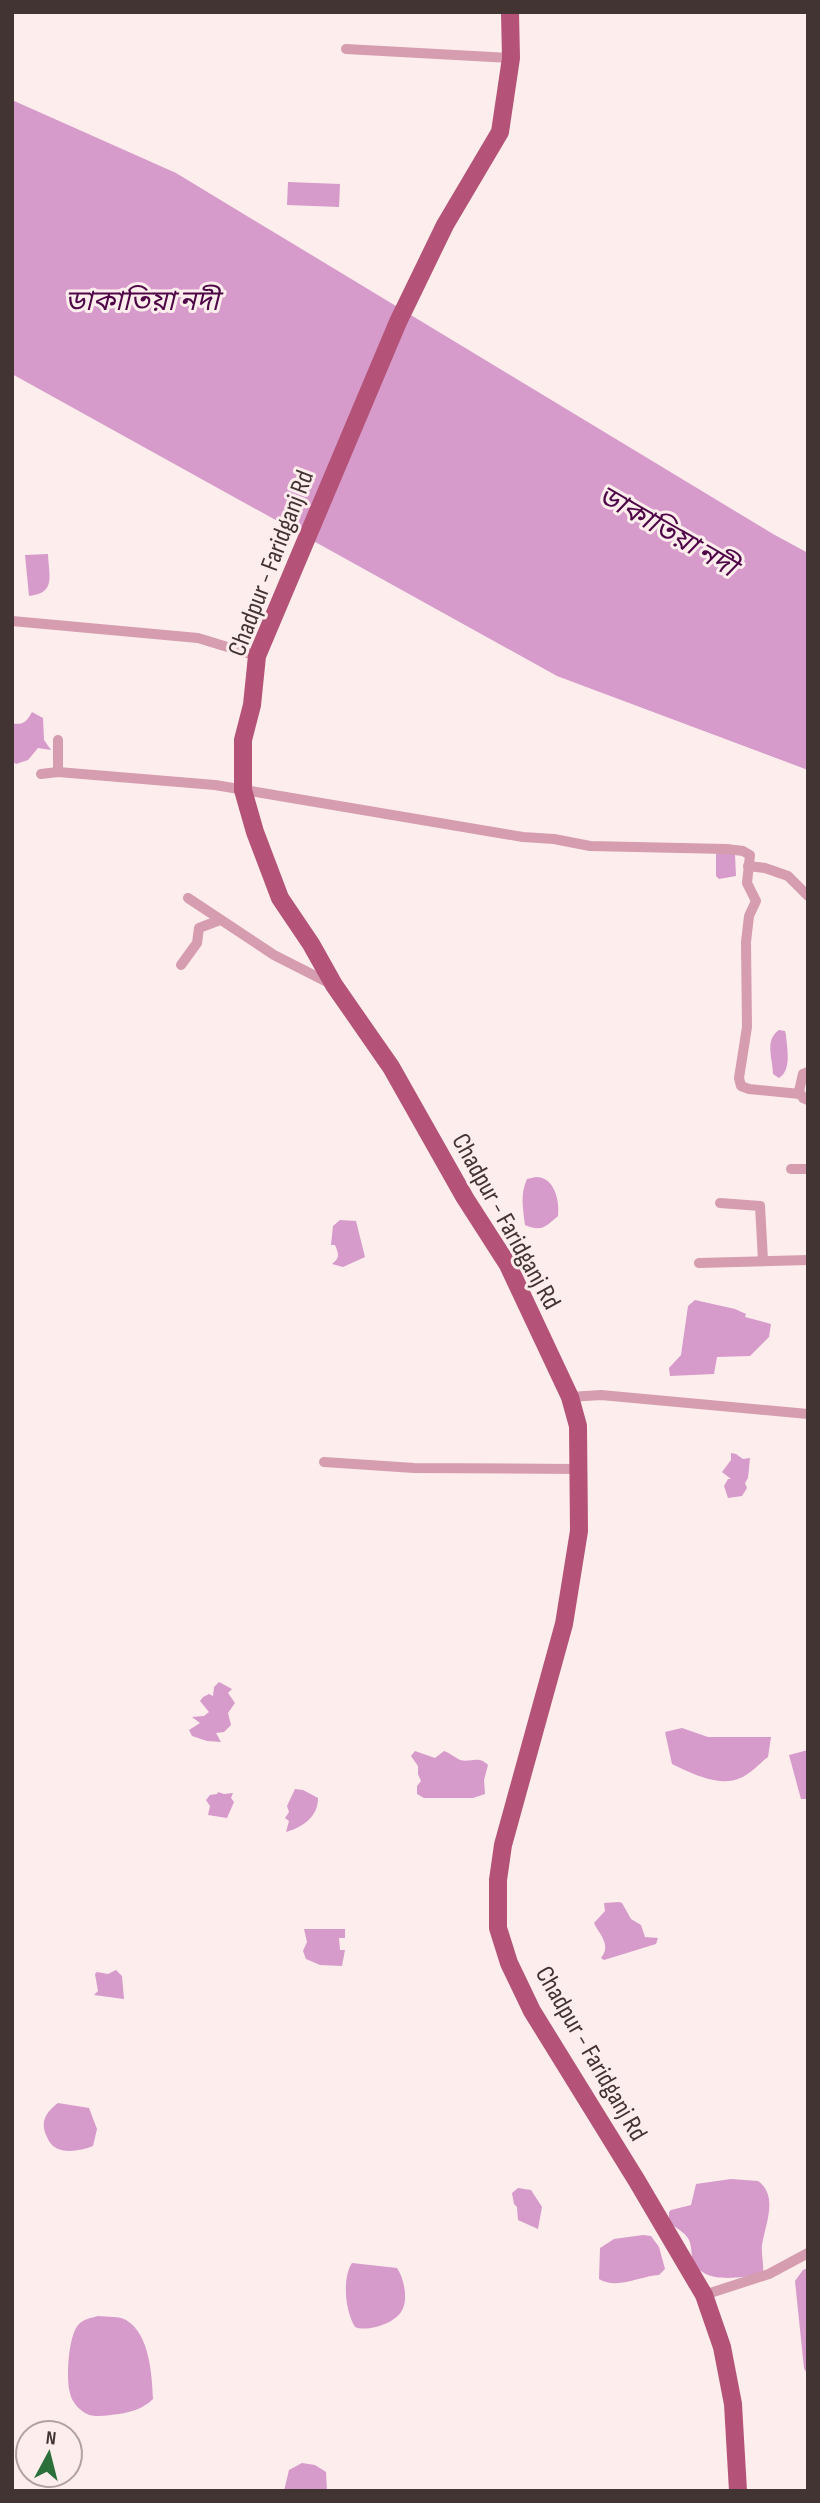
<svg xmlns="http://www.w3.org/2000/svg" width="820" height="2503" viewBox="0 0 820 2503" font-family="'Sofia Sans Condensed','Noto Sans Bengali',sans-serif">
<style>
.water{fill:#d69acb}
.lines{fill:none;stroke-linecap:round;stroke-linejoin:round}
.street{stroke:#d59daf;stroke-width:10}
.primary{stroke:#b45377;stroke-width:18}
.labels{text-anchor:middle;stroke-width:6;stroke-linejoin:round;paint-order:stroke}
.street-label{font-size:26px;fill:#423433;stroke:#fdedec}
.water-label{font-size:28px;font-style:italic;fill:#4e0647;stroke:#fdedec}
</style>
<rect width="100%" height="100%" fill="#fdedec"/>
<!-- water -->
<g class="water">
<polygon points="12,100 176,173 773,534 808,553 808,770 557,676 12,374"/>
<polygon points="288,182 340,184 339,207 287,205"/>
<path d="M48 554C49 577 56 593 29 596L25 555Z"/>
<path d="M32 712 43 718 44 740 51 750 38 748 28 760 16 764 12 761V723C23 726 27 721 32 712Z"/>
<polygon points="724,851 735,855 736,876 719,879 716,876 716,854"/>
<path d="M779 1030 785 1031 786 1035C787 1049 792 1070 779 1078L773 1074C773 1059 764 1040 779 1030Z"/>
<path d="M536 1177C554 1177 560 1200 558 1216 545 1227 542 1232 525 1225 523 1209 520 1194 527 1179Z"/>
<path d="M340 1220 356 1221 365 1257 343 1267 332 1264C340 1258 339 1254 335 1245H331L333 1226Z"/>
<polygon points="695,1300 735,1309 746,1314 745,1317 771,1324 769,1337 750,1356 717,1357 714,1374 670,1376 669,1368 681,1355 688,1306"/>
<polygon points="731,1453 736,1454 743,1459 750,1458 748,1478 745,1483 747,1488 742,1496 728,1498 724,1486 728,1479 731,1479 722,1472 731,1460"/>
<polygon points="219,1682 232,1689 228,1693 235,1703 228,1713 231,1725 224,1732 216,1733 221,1742 207,1741 192,1736 189,1730 200,1723 192,1717 204,1716 209,1712 200,1701 203,1697 209,1694 213,1696 214,1687"/>
<path d="M682 1728 708 1737H771L768 1757C761 1762 754 1770 746 1775 723 1790 693 1774 672 1764L665 1732Z"/>
<polygon points="808,1750 808,1799 801,1799 789,1755"/>
<path d="M415 1751 435 1758 444 1751C450 1753 454 1757 460 1760 471 1763 478 1755 488 1765L484 1780 485 1794 473 1798H424L417 1794V1786L421 1781 418 1774V1766L411 1756Z"/>
<path d="M295 1789 303 1790 318 1798C318 1817 303 1827 286 1832L289 1821 285 1818 289 1812 287 1806Z"/>
<polygon points="218,1792 224,1794 233,1793 231,1798 234,1802 227,1818 208,1815 210,1806 206,1800 210,1795 217,1794"/>
<path d="M619 1902 622 1903 631 1919 641 1925 645 1937 658 1938 656 1944 604 1960 601 1958C612 1945 599 1934 594 1923L605 1911 604 1903Z"/>
<polygon points="304,1929 345,1929 345,1938 339,1938 340,1950 345,1950 342,1966 320,1965 306,1959 303,1951 307,1942"/>
<polygon points="116,1970 122,1976 124,1999 94,1995 98,1991 95,1974 97,1972 108,1974"/>
<path d="M58 2103 89 2108 97 2129 93 2146C83 2150 68 2153 58 2149 53 2147 49 2142 47 2137 40 2122 45 2113 58 2103Z"/>
<path d="M731 2179 758 2181C779 2196 765 2225 762 2245 761 2255 764 2263 763 2273L759 2275C739 2277 704 2285 693 2261 691 2255 692 2246 689 2240 685 2231 674 2228 669 2221V2212L671 2210 691 2205 696 2184Z"/>
<polygon points="518,2188 531,2190 542,2207 538,2229 518,2220 517,2207 514,2204 512,2193"/>
<path d="M643 2235 651 2236 659 2247 665 2269 659 2275C640 2276 617 2290 599 2279L600 2248 614 2239Z"/>
<path d="M352 2263 397 2268C404 2278 409 2301 401 2312 393 2324 368 2332 355 2327 345 2311 342 2278 352 2263Z"/>
<polygon points="808,2268 808,2376 804,2368 795,2281 803,2270"/>
<path d="M98 2316C107 2317 119 2316 126 2320 150 2334 152 2376 153 2399 144 2408 132 2412 119 2414 110 2415 95 2418 87 2414 80 2411 71 2401 70 2393 66 2379 68 2335 79 2324 84 2319 91 2318 98 2316Z"/>
<polygon points="302,2463 315,2465 326,2472 327,2491 284,2491 289,2470"/>
</g>
<g class="lines">
<!-- street -->
<g class="street">
<polyline points="346,49 511,58"/>
<polyline points="12,621 198,638 257,656"/>
<polyline points="58,772 58,740"/>
<polyline points="41,774 58,772 215,785 523,837 554,839 590,846 726,849 743,851 750,855 747,883 756,901 749,916 746,942 747,1027 739,1078 741,1086 749,1089 800,1094"/>
<polyline points="748,866 765,868 788,876 808,896"/>
<polyline points="188,898 274,955 331,984"/>
<polyline points="181,965 197,943 199,928 220,920"/>
<polyline points="808,1072 803,1074 799,1091 803,1098 808,1100"/>
<polyline points="791,1169 808,1169"/>
<polyline points="720,1203 760,1206 763,1260"/>
<polyline points="699,1263 808,1260"/>
<polyline points="570,1397 601,1395 808,1414"/>
<polyline points="324,1462 414,1468 577,1469"/>
<polyline points="704,2295 769,2274 808,2253"/>
</g>
<!-- primary -->
<polyline class="primary" points="510,12 511,58 500,132 445,225 398,322 257,656 252,705 243,740 243,790 255,832 280,898 311,944 334,985 391,1067 465,1198 508,1265 570,1397 578,1426 579,1531 564,1624 503,1845 498,1880 498,1928 509,1963 532,2011 637,2181 704,2295 722,2347 733,2404 738,2491"/>
</g>
<g class="labels">
<!-- street labels -->
<g class="street-label">
<text transform="translate(270 563) rotate(-69)" y="9">Chadpur - Faridganj Rd</text>
<text transform="translate(507 1221) rotate(61)" y="9">Chadpur - Faridganj Rd</text>
<text transform="translate(592 2053) rotate(60)" y="9">Chadpur - Faridganj Rd</text>
</g>
<!-- water labels -->
<g class="water-label">
<text x="142" y="310">ডাকাতিয়া নদী</text>
<text transform="translate(668 530) rotate(30)" y="10">ডাকাতিয়া নদী</text>
</g>
</g>
<!-- border -->
<rect width="820" height="2503" fill="none" stroke="#423433" stroke-width="28"/>
<!-- north arrow -->
<g transform="translate(49 2454) rotate(7)"><circle r="33" fill="#fdedec" stroke="#b2a3a2" stroke-width="2"/>
<path d="M0-5L12 26L0 18L-12 26Z" fill="#2b6f3a"/>
<text y="-10" font-size="19" font-weight="bold" text-anchor="middle" fill="#423433">N</text>
</g>
</svg>
